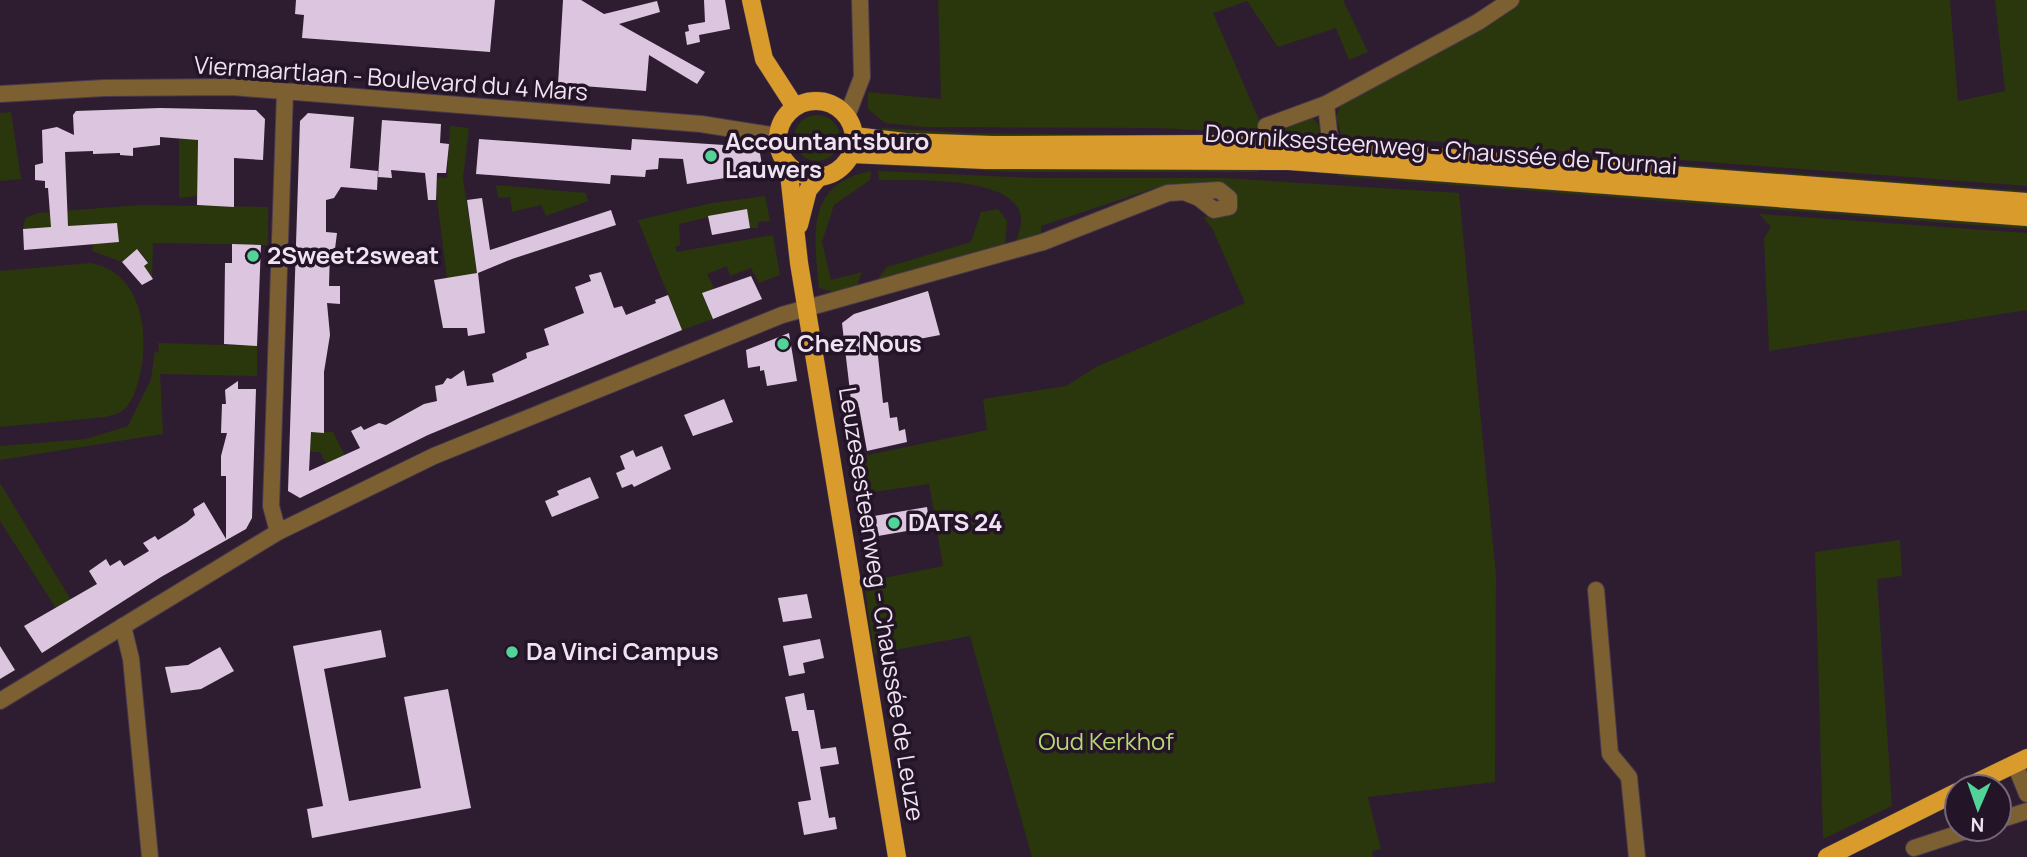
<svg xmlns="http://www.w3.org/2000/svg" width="2027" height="857" viewBox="0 0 2027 857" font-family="Manrope,sans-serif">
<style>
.green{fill:#2a360c}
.building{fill:#dbc5df}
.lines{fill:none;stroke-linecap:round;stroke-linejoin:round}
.minor-casing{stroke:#49394c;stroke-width:18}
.major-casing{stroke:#49394c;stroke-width:19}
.minor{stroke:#7d6032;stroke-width:16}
.major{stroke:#d89b2c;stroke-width:18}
.poi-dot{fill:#52d397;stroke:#241427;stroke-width:2.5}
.labels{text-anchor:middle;stroke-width:7;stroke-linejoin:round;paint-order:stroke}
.street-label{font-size:24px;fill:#efe3f1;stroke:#241427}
.poi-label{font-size:24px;font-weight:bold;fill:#efe3f1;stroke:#241427;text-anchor:start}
.park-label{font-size:24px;fill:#b7d974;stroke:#241427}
</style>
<rect width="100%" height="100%" fill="#2e1d31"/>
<!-- green -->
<g class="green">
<path d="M938 0H1343L1368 52 1349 60 1336 28 1278 47 1247 1 1213 13 1263 129 1290 126 1309 117C1319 121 1320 126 1319 136L1156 128 924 127 885 123 868 109V92L941 99Z"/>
<polygon points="1520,0 1950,0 1958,101 2005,91 1995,0 2027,0 2027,186 1429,141 1342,137 1336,117 1341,104 1481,26"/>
<polygon points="179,109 198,109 197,196 179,198"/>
<polygon points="11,112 21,179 0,181 0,113"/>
<circle cx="817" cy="138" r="23"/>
<polygon points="450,126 469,128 463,178 477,273 447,279 436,191 438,177 447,178"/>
<polygon points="882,128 964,133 1214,136 1213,141 881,135"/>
<polygon points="1415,145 2027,191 2027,197 1387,146"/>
<polygon points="880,160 1253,165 1259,172 1015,172 880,165"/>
<path d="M871 171 870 180 834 205 822 242 831 280 862 272 856 288 837 293 819 288C814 236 805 183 871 171Z"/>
<path d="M878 171 1034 178H1225L1459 193 1496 576 1495 782 1368 797 1381 849 1372 851 1373 857H1032L970 636 874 654 864 582 943 566 929 484 853 495 849 459 987 430 983 399 1066 386 1096 367 1245 303 1213 230 1203 217 1226 215 1216 184 1179 183 1155 188 1041 226V234L1016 242C1019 231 1024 221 1019 210 1002 175 912 181 879 180Z"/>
<polygon points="1339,171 2027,223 2027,229 1338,176"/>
<polygon points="496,185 586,193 588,201 546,216 541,205 512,212 510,197 498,198"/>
<polygon points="765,196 770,221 758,222 758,228 750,228 746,209 679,224 680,245 675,247 677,252 773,235 780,275 759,283 751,268 730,276 727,266 707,274 714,288 702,294 713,319 682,330 638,220 712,203"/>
<polygon points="139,205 268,207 268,245 153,243 152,277 144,266 148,262 138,249 122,262 92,251 93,244 119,242 117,223 23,229 25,218 38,213"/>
<polygon points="998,209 1007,221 1005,246 875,283 887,267 971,242 981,212"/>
<polygon points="1759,214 2027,233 2027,310 1769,351 1764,238 1771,227"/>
<path d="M90 263C142 271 151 336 139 378 137 388 131 405 122 411 118 414 111 415 106 417L0 427V271Z"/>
<polygon points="158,343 257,346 257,376 160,374 163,434 0,460 0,446 86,439 128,426 151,379 155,351 159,353"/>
<polygon points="290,430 333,432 345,456 335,480 320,452 289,451"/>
<polygon points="0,483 71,600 72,633 0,521"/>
<polygon points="1900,540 1902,576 1877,579 1892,806 1823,839 1815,552"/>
</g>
<!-- building -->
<g class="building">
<polygon points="296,0 495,0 490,52 302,38 304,15 295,14"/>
<polygon points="563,0 581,0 604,14 657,1 660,12 619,24 705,72 697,84 649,55 646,91 558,84"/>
<polygon points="704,0 725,0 730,29 699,35 700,42 687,45 685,32 689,31 688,25 705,22"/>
<polygon points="160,108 256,110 265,119 263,160 234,158 234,207 197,205 198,140 160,137 160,145 133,148 133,156 120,155 120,153 93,154 93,151 65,152 68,226 117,223 119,242 24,250 23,229 51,227 48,188 45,188 45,181 35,180 35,165 43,163 42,130 57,127 74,135 73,115 76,111"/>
<polygon points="308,113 354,117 350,168 378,171 377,190 341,187 334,198 326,200 326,232 337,233 335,249 330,249 329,286 340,286 340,304 327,303 330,335 324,372 324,433 311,432 309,471 360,448 351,431 361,426 364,430 379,423 386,425 424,404 437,401 435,386 443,384 447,378 451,379 464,370 467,386 494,382 492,374 527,358 526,353 549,345 544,329 584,313 575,287 591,281 589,275 601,272 614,308 622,306 626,315 656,303 655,300 668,295 682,330 428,435 300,498 288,491 300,121"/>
<polygon points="382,120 441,124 440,143 449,144 446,173 437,173 436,200 428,200 425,173 391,170 392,178 378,177"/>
<polygon points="479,139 631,150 632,139 755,147 760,153 763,172 687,184 683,159 659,158 658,169 646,170 645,177 611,175 610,184 476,174"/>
<polygon points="482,198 490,250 611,210 616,225 512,259 478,273 485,333 468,336 467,328 443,328 434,280 477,273 467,200"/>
<polygon points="747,209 750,228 712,235 708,216"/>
<polygon points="232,244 261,245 257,346 224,344 225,263 232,263"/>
<polygon points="137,249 148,263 144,266 153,279 142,285 122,262"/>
<polygon points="751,276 762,299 713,319 702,293"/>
<polygon points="928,291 940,335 877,347 883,403 888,402 890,418 897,417 899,431 905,429 907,442 867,451 859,407 852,409 842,323 854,314"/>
<polygon points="789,333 797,381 767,386 764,370 760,371 760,366 748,368 746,350"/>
<polygon points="238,381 238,389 256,389 252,518 246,529 161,577 42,653 24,626 97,584 89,571 106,559 110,566 120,560 124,566 149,551 143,543 155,536 158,540 187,522 195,515 193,509 204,502 226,539 226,476 221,476 221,456 227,433 221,433 222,404 226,404 225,390"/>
<polygon points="724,399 733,422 693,436 684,415"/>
<polygon points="662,446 671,469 634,487 632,484 622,488 616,473 625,469 620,456 633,450 636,457"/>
<polygon points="590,477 599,498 552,517 545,501 559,495 557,491"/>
<polygon points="927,507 930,527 878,536 874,516"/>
<polygon points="807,594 812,618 783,622 778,598"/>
<polygon points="381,630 386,657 324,669 349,801 421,788 404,697 448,689 471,808 312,838 307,809 323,806 293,646"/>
<polygon points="820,639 824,658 803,663 805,673 789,676 783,646"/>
<polygon points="0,646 15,670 0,679"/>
<polygon points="220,647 234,671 201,689 171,693 165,667 188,665"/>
<polygon points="804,693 807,710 814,710 821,749 836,747 839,764 820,767 829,818 835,817 837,829 804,835 798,802 811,800 798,731 792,731 785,697"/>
</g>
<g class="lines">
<defs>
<g id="minor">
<polyline points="0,94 104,88 232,87 701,124 778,136"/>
<polyline points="847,116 862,77 860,0"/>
<polyline points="1266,126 1326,104"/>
<polyline points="1332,159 1326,104 1478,22 1511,0"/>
<polyline points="278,532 271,506 285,92"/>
<polyline points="1596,590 1610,754 1629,777 1637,857"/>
<polyline points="123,626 131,659 150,857"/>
<polyline points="0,701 278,532 434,456 782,315 1043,242 1168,193 1219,190 1229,198 1229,207 1214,210 1199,198 1184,192"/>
<polyline points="2015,764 2027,794"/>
<polyline points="1999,820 2027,811"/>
<polyline points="1914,848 1972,829"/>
</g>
<g id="major">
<polyline points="751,0 764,59 795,107"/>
<circle cx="816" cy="139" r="38"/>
<polyline points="854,136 905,142 992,145 1208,144 1331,149 2027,202"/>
<polyline points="851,154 985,160 1289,161 2027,217"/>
<polyline points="788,165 799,263 897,857"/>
<polyline points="799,225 808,190 819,177"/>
<polyline points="1967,787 2027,758"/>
<polyline points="1827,857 1957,792"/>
</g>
</defs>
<!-- minor casing -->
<use href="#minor" class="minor-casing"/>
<!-- major casing -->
<use href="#major" class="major-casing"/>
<!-- minor -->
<use href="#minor" class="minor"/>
<!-- major -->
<use href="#major" class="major"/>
</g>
<!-- markers -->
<g class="poi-dot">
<circle cx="711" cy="156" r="7"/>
<circle cx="253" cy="256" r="7"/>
<circle cx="783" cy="344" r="7"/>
<circle cx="894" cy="523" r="7"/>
<circle cx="512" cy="652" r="7"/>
</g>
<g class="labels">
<!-- street labels -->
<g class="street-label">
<text transform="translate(391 79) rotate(4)" y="8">Viermaartlaan - Boulevard du 4 Mars</text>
<text transform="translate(1441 150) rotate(4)" y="8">Doorniksesteenweg - Chaussée de Tournai</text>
<text transform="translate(881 604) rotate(81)" y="8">Leuzesesteenweg - Chaussée de Leuze</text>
</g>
<!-- poi labels -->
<g class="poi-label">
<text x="725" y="150">Accountantsburo<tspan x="725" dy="28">Lauwers</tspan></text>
<text x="267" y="264">2Sweet2sweat</text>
<text x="797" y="352">Chez Nous</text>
<text x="908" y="531">DATS 24</text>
<text x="526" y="660">Da Vinci Campus</text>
</g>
<!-- park labels -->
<g class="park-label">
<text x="1106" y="750">Oud Kerkhof</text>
</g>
</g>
<!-- north arrow -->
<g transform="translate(1978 808) rotate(182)"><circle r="33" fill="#241427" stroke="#756778" stroke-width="2"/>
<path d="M0-5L12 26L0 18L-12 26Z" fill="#52d397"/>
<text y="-10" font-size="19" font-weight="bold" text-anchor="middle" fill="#efe3f1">N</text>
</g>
</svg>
